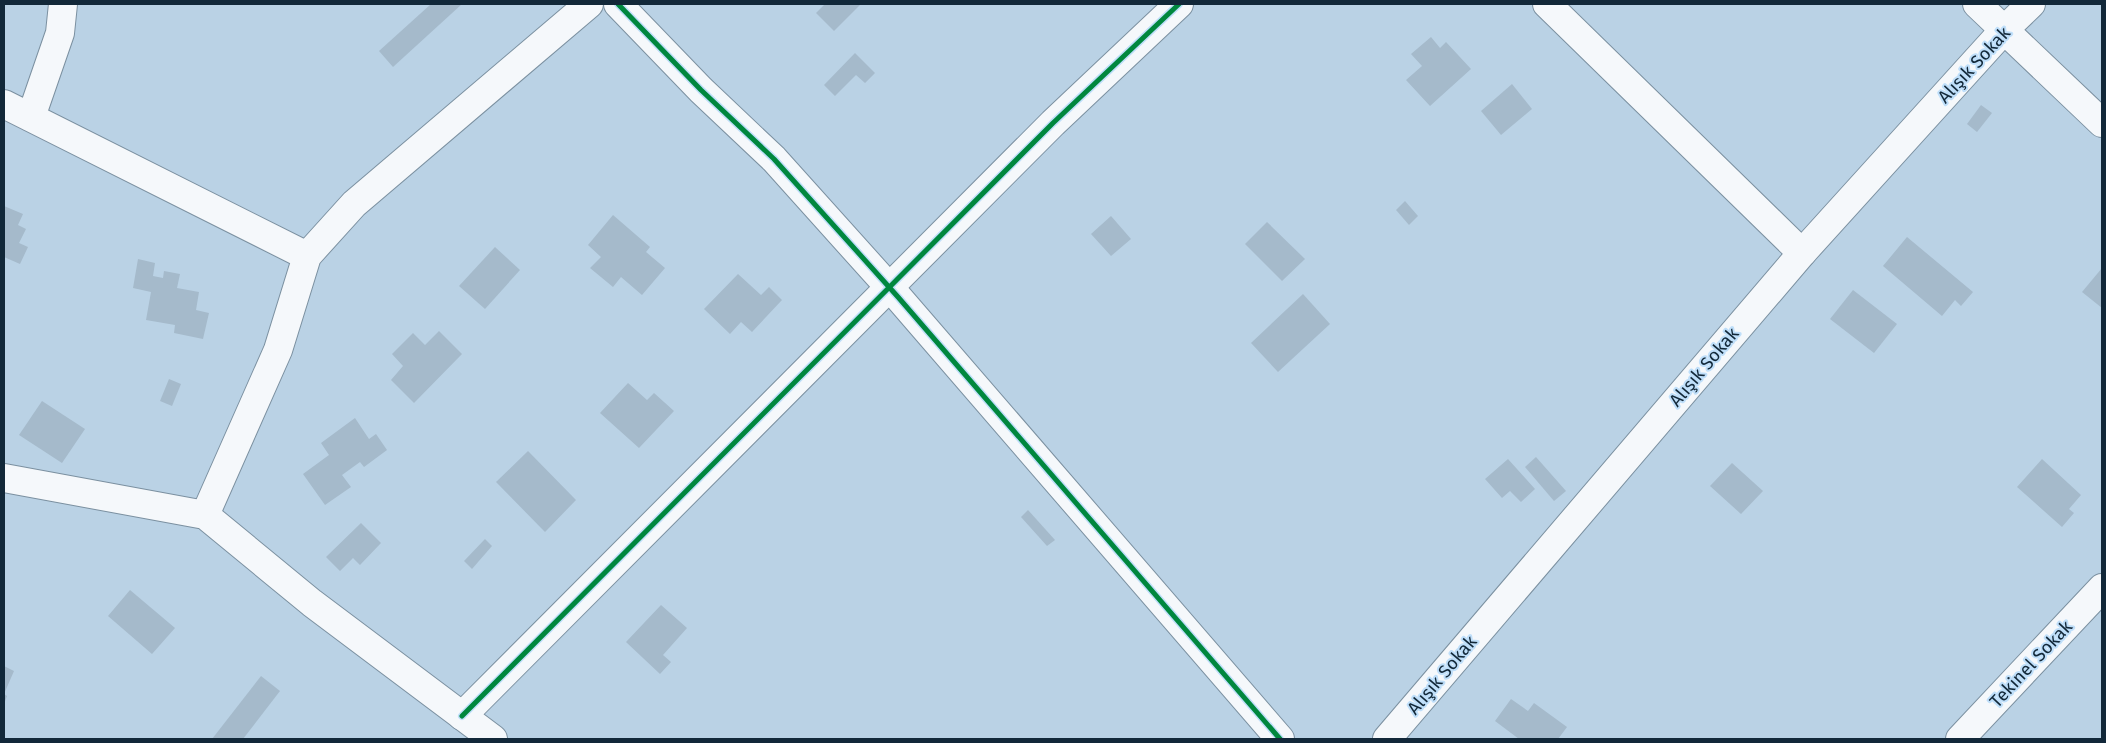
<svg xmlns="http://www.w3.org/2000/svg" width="2106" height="743" viewBox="0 0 2106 743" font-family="'Fira Sans',sans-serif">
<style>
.building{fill:#a5bacb}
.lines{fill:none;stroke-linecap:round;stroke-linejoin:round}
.street-casing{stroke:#7b90a0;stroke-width:30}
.street{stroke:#f5f8fb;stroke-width:28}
.cycleway-casing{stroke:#bfdffa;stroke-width:8}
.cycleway{stroke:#00873e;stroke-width:5}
.labels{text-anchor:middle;stroke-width:4;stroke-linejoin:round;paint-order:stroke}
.street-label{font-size:18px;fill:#122839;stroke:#bfdffa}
</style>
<rect width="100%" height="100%" fill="#bad2e5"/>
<!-- building -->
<g class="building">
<polygon points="431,4 462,4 393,67 379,51"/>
<polygon points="825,4 861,4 834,31 816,13"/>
<polygon points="1431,37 1440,48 1446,42 1471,69 1430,106 1406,80 1422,66 1411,54"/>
<polygon points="855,53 875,73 865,83 856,75 835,96 824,85"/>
<polygon points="1512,84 1532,109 1501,135 1481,111"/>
<polygon points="1981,105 1992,113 1977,132 1967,124"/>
<polygon points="1405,201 1418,216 1409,225 1396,210"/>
<polygon points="4,206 23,214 18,225 26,229 19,243 28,247 20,264 4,257"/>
<polygon points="613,215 650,247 646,252 665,268 642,295 621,277 613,287 590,268 601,257 588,245"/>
<polygon points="1111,216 1131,239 1111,256 1091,234"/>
<polygon points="1267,222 1305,259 1282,281 1245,244"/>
<polygon points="1907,237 1973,292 1961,306 1955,300 1942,316 1883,266"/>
<polygon points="495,247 520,270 485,309 459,286"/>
<polygon points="138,259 155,263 153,276 163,278 164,271 180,274 177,288 199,292 196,310 209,313 203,339 174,333 175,325 146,320 151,292 133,288"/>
<polygon points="2102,268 2102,308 2082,292"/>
<polygon points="738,274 761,295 769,287 782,300 752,332 741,322 730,334 704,309"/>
<polygon points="1853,290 1897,324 1874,353 1830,319"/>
<polygon points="1303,294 1330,324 1278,372 1251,343"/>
<polygon points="439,331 462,354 414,403 391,380 403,366 392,354 413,333 425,345"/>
<polygon points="169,379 181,384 172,406 160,401"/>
<polygon points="628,383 647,400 654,393 674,411 639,448 600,413"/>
<polygon points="42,401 85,429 62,463 19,435"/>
<polygon points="355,418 369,439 376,434 387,450 364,467 360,462 342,475 351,487 325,505 303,474 329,455 321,443"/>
<polygon points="528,451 576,500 545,532 496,482"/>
<polygon points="1536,457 1566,491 1554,501 1525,467"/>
<polygon points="1508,459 1535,489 1521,502 1510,491 1502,498 1485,479"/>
<polygon points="2042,459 2081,495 2069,509 2074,513 2062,527 2017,487"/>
<polygon points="1732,463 1763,491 1741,514 1710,486"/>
<polygon points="1028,510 1055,540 1047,546 1021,517"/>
<polygon points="361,523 381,543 360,565 353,558 340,571 326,557"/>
<polygon points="485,539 492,546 472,569 464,561"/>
<polygon points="130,590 175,628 152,654 108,616"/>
<polygon points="661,605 687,628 663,655 671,662 660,674 626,642"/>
<polygon points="4,666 14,671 4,694 7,696 4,704"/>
<polygon points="261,676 280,691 243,739 212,739"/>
<polygon points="1511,699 1528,711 1534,703 1567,727 1558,739 1519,739 1495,721"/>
</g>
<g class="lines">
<defs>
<g id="street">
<polyline points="618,4 701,90 774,159 898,297 1280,739"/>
<polyline points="1547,4 1802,253"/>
<polyline points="1977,4 2102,123"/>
<polyline points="4,104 307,256"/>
<polyline points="31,117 60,33 63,4"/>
<polyline points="4,478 205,515 312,603 493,739"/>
<polyline points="205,515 278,350 307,256 354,204 589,4"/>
<polyline points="462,716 1053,123 1179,4"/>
<polyline points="1387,739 1802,253 2004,30 2031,4"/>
<polyline points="1960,739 2102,588"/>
</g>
</defs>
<!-- street casing -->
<use href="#street" class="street-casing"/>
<!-- street -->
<use href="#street" class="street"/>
<defs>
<g id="cycleway">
<polyline points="618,4 701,90 774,159 898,297 1280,739"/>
<polyline points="462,716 1053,123 1179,4"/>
</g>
</defs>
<!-- cycleway casing -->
<use href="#cycleway" class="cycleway-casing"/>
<!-- cycleway -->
<use href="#cycleway" class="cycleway"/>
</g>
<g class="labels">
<!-- street labels -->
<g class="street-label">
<text transform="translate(1974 65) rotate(-47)" y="6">Alışık Sokak</text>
<text transform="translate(1704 367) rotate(-50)" y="6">Alışık Sokak</text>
<text transform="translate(2031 664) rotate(-47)" y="6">Tekinel Sokak</text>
<text transform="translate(1442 675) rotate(-50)" y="6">Alışık Sokak</text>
</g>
</g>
<!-- border -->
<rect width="2106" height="743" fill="none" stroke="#122839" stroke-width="10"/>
</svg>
